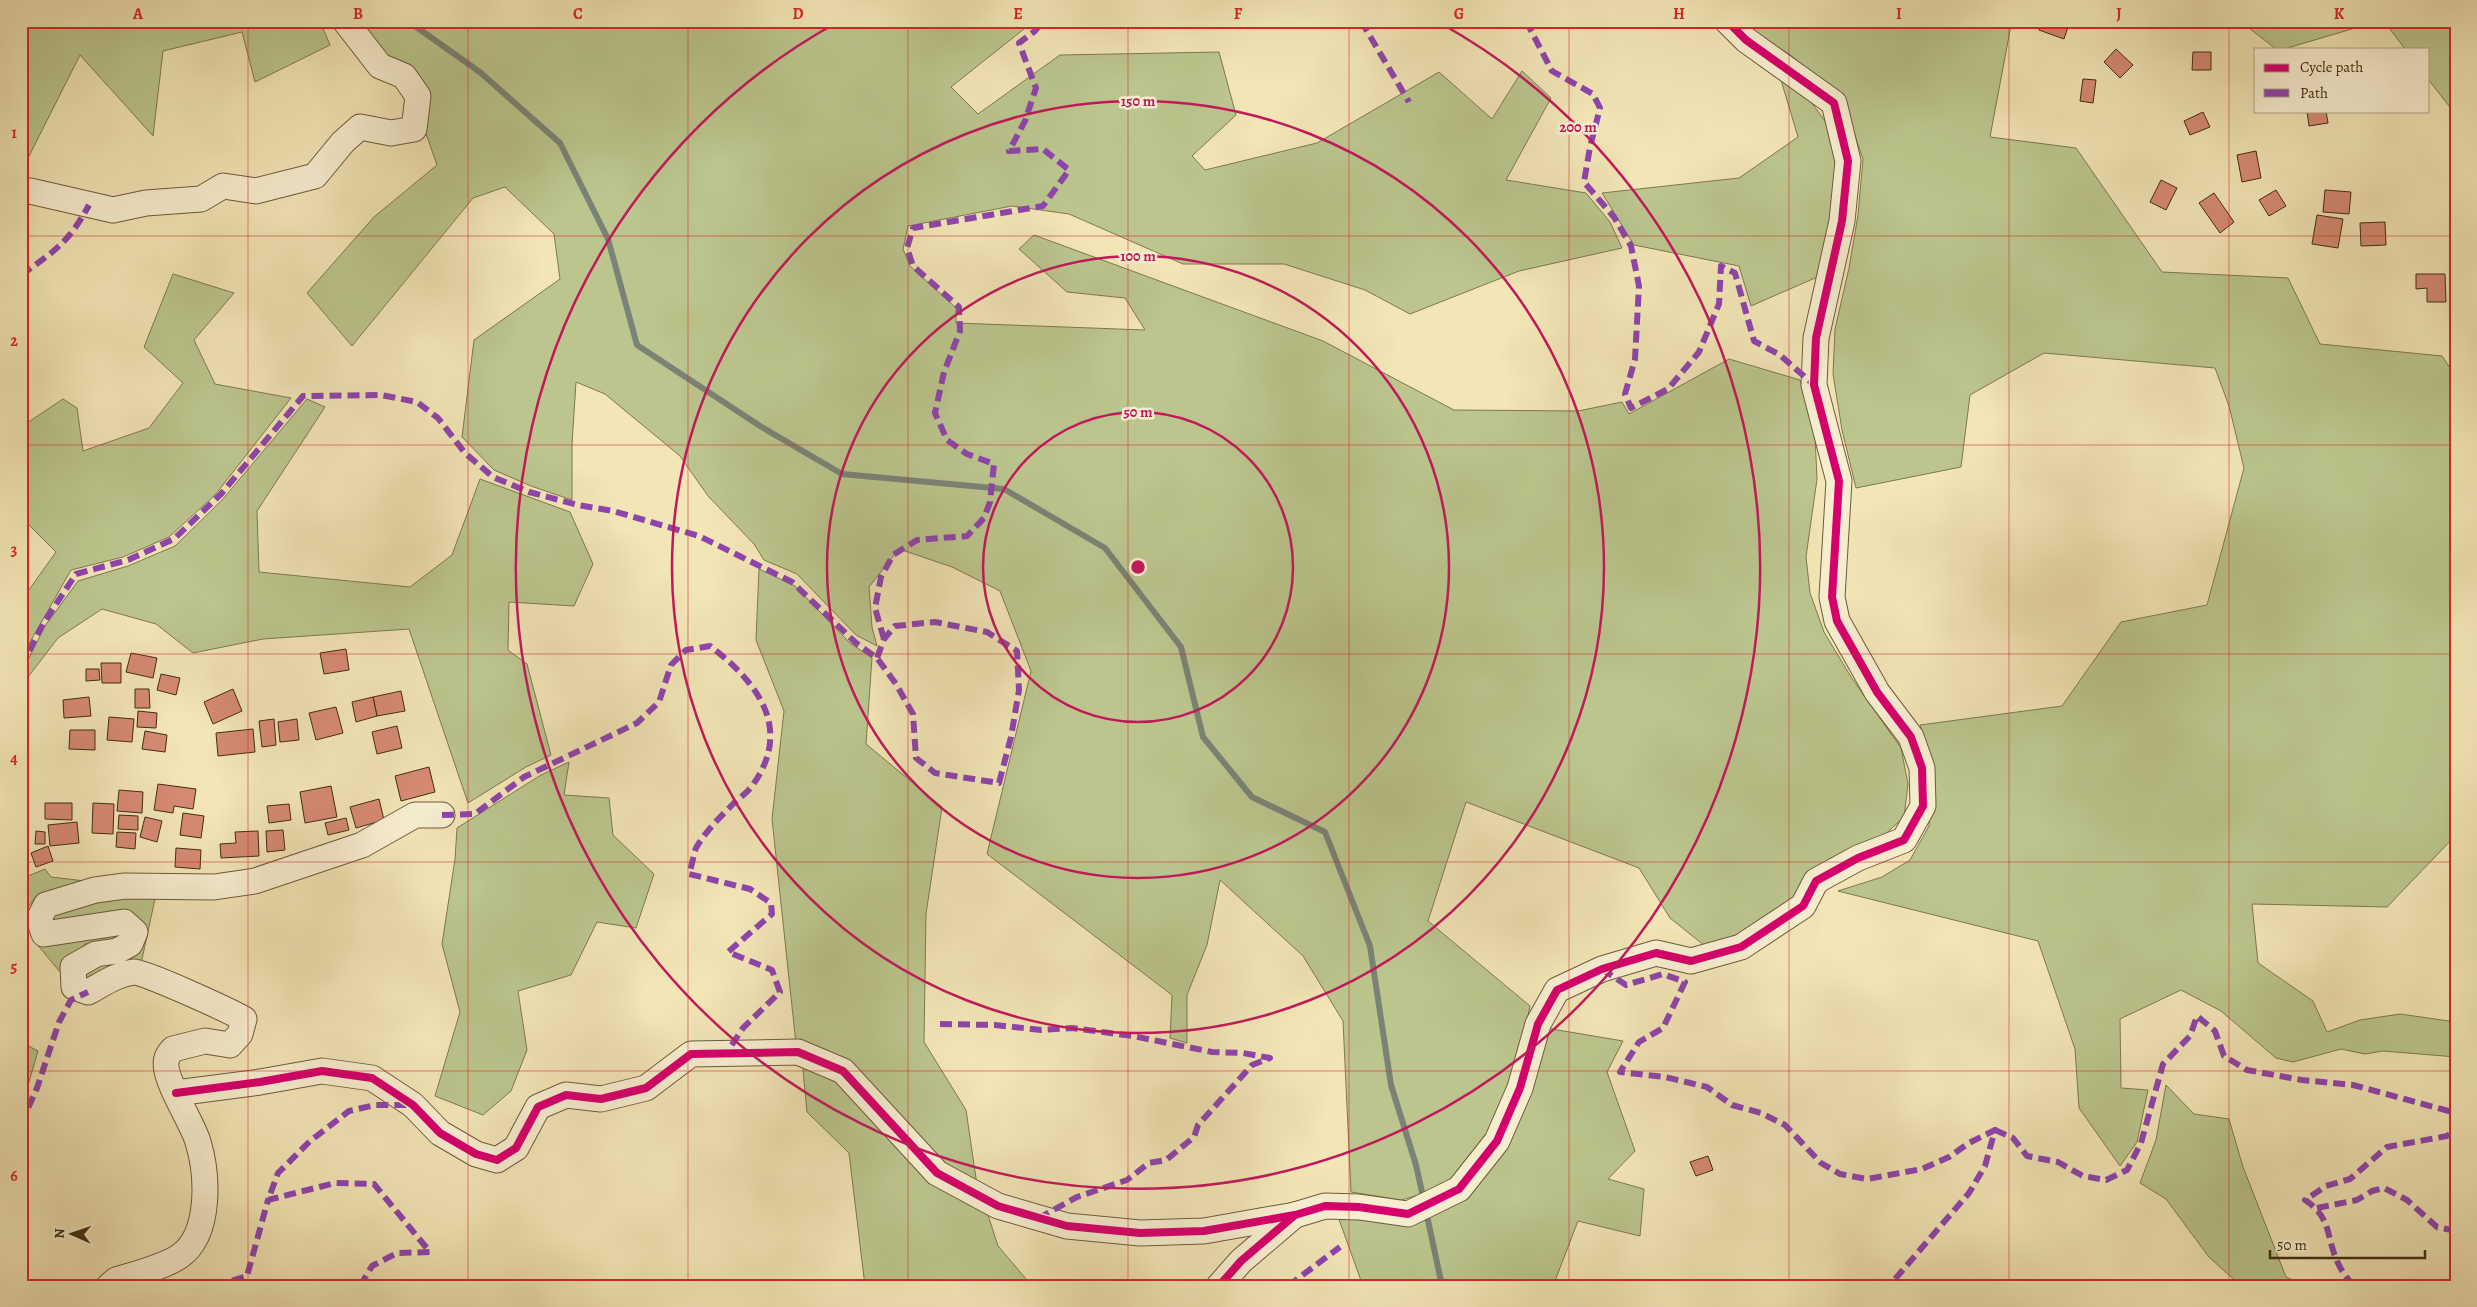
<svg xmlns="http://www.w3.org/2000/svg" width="2477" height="1307" viewBox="0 0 2477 1307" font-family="Alegreya,serif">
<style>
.green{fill:#bbc58d;stroke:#7e794e}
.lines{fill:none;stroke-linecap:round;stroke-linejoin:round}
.stream{stroke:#7a8375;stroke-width:6}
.building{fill:#d68a72;stroke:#422d10}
.street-casing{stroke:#6e5b3a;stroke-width:27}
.street{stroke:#f7eed0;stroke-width:25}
.quiet{stroke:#8e44ad;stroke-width:6;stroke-dasharray:12 6;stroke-linecap:butt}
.cycleway-casing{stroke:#f7eed0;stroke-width:11}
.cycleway{stroke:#d6006c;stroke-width:8}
.grid{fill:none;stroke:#d62828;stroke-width:1;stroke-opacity:0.55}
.ring{fill:none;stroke:#c2185b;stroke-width:2.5}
.centre{fill:#c2185b;stroke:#f7eed0;stroke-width:2.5}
.ring-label{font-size:15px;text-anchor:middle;font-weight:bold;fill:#c2185b;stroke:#f7eed0;stroke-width:5;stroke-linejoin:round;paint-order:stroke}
.neatline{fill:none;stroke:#d62828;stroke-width:2}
.grid-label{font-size:16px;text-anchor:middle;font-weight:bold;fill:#d62828}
</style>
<rect width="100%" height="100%" fill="#f2e5b6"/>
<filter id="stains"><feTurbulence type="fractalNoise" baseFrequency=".004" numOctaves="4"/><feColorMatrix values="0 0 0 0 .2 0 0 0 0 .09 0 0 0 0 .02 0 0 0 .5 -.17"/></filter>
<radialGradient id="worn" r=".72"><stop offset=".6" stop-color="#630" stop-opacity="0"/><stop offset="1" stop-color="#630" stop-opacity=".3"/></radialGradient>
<!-- green -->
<g class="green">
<polygon points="21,21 320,21 330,45 255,82 242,32 163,51 153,136 80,55 21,172"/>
<polygon points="358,21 1034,21 951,87 978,114 1060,55 1219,52 1236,115 1192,156 1205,170 1317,143 1439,72 1492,119 1522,71 1551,98 1506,180 1586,193 1610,222 1622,248 1519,271 1410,314 1365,290 1284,264 1183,264 1069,214 1012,206 908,226 903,249 910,266 956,308 956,323 1145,330 1125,298 1067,292 1019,249 1034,235 1323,341 1454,410 1578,411 1622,402 1629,414 1729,359 1800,380 1815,435 1817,479 1806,557 1810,593 1824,632 1851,677 1901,748 1908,784 1904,817 1880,839 1831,858 1808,874 1792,899 1737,938 1705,946 1670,918 1639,868 1466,802 1428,921 1530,1006 1516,1075 1484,1143 1451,1182 1434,1191 1401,1200 1351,1192 1343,1021 1303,956 1220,880 1207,945 1187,995 1187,1043 1170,1038 1172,995 987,854 1031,671 1000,591 952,567 899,549 869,587 872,627 877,646 856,635 797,574 764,560 754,544 708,496 680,456 605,394 576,382 572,444 572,500 531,486 494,470 462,437 474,340 560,279 554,234 505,187 473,198 352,346 307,293 374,217 437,165 424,128"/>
<polygon points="1746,21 1997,21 2011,25 1990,137 2076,148 2162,272 2288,278 2320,344 2442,356 2456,377 2456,835 2387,907 2252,904 2258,963 2313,1001 2327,1032 2360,1020 2400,1014 2456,1022 2456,1057 2383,1051 2365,1054 2341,1049 2293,1062 2276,1058 2221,1011 2181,990 2120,1019 2121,1088 2148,1090 2137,1142 2120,1166 2079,1108 2075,1049 2038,941 1838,891 1882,877 1910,860 1929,826 1933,771 1920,725 2062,706 2121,622 2207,605 2244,468 2229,406 2215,368 2044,353 1970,395 1961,467 1856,488 1842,430 1833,374 1835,329 1849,268 1858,215 1863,159 1841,96 1789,54 1756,34"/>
<polygon points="2240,21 2379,21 2284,49 2276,49"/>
<polygon points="2384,21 2456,21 2456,131 2453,111 2428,79 2428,49 2405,49"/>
<polygon points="1778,70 1803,91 1828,125 1837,168 1822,275 1751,306 1739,266 1634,245 1602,193 1739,178 1798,137"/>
<polygon points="173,274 234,293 194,340 215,384 291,398 215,495 169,537 123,557 71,570 21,658 21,601 56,552 21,517 21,427 63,399 77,408 83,451 149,428 183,383 144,347"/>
<polygon points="307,399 325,407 257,511 259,572 410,587 452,555 480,479 570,512 593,564 574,606 509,602 508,650 527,664 551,755 526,767 468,803 409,629 263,639 193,653 156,624 102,609 58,638 21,686 21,674 45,626 78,581 128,566 175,546 223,499"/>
<polygon points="759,569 795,586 850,643 872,658 866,744 942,807 926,914 924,1042 966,1110 977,1185 941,1164 796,1044 772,819 784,711 756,640"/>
<polygon points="569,762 564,795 609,798 613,835 654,874 636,928 597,922 571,975 518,991 527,1050 511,1091 483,1115 435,1096 460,1012 442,944 455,859 457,828 541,775"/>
<polygon points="45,869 51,877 85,881 61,891 38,894 28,907 27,935 21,931 21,883 28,876"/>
<path d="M156 894 141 964 81 983 83 972 142 926 55 925 50 918C85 894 115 897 156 894Z"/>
<polygon points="121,931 119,941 85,944 60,972 36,943"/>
<polygon points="1546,1028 1623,1041 1607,1072 1635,1151 1608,1179 1644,1189 1640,1236 1578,1221 1553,1286 1363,1286 1337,1214 1464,1193"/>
<polygon points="21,1042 38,1051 21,1109"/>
<polygon points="802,1060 842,1077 987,1212 998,1246 1032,1286 865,1286 849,1153 807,1112"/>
<polygon points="2166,1085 2194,1114 2229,1119 2243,1167 2286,1277 2305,1286 2241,1286 2209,1257 2166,1199 2140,1183 2156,1140"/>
</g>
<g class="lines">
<!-- stream -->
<g class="stream">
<polyline points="408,21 481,73 560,143 608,239 637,345 760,426 842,474 1004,489 1105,548 1181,647 1203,737 1252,797 1325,832 1370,946 1391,1085 1416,1165 1424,1201"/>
<polyline points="1426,1211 1442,1286"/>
</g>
</g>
<!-- building -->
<g class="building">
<polygon points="2042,21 2070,21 2064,39 2039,30"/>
<polygon points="2116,49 2133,65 2120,78 2104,62"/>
<polygon points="2193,52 2211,52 2211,70 2192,70"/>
<polygon points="2083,79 2096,80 2093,103 2080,101"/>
<polygon points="2307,111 2326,111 2328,123 2309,126"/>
<polygon points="2203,112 2210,127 2190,135 2184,121"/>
<polygon points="2256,151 2261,178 2242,182 2237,155"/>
<polygon points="2161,180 2177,188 2166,210 2150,202"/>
<polygon points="2276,190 2286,206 2269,216 2259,200"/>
<polygon points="2325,190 2351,192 2349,214 2323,212"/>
<polygon points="2214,193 2234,222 2220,233 2199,203"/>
<polygon points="2317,215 2343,219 2338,248 2312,244"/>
<polygon points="2385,222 2386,245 2361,246 2360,223"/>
<polygon points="2416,274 2445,274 2446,302 2427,302 2427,288 2416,289"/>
<polygon points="346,649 349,670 324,674 320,653"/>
<polygon points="131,653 157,658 153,678 126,672"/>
<polygon points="101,663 121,663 121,683 102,683"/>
<polygon points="86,669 99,669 100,680 86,681"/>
<polygon points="161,674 180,678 176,695 157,690"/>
<polygon points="135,689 149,689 150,708 135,708"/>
<polygon points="233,689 242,711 213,724 204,702"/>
<polygon points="401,691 405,711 377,716 373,697"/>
<polygon points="89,697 91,716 64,718 63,700"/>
<polygon points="373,697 377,716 356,722 352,702"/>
<polygon points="336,707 343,733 316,740 309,713"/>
<polygon points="138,711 157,713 156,728 137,727"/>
<polygon points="109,717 134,719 132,742 107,740"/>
<polygon points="274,719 276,745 262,747 259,721"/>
<polygon points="297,719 299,740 280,742 278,722"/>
<polygon points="397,726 402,748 377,754 372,732"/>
<polygon points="253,729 255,752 218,756 216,733"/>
<polygon points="70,730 95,730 95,750 69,749"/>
<polygon points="145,731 167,735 165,752 142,749"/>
<polygon points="429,767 435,792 401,801 395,776"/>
<polygon points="158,784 196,789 193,809 174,806 173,813 154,810"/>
<polygon points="331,786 337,817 305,823 300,792"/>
<polygon points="119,790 143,792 142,813 117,811"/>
<polygon points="379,799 384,820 356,828 350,807"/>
<polygon points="45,803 72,803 72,820 45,819"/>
<polygon points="93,803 114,804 113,834 92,833"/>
<polygon points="289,804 291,820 269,823 267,806"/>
<polygon points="183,813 204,816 201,838 180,835"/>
<polygon points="119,815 138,816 138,830 118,829"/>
<polygon points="145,817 162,821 157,842 140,837"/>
<polygon points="346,818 349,830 328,835 325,823"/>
<polygon points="77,822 79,843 50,846 48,825"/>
<polygon points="283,830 285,850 267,852 266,831"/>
<polygon points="36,831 45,832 45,844 35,844"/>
<polygon points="258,831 259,856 221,858 220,844 236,843 235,832"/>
<polygon points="117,832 136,833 135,849 116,847"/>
<polygon points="48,846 53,861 36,867 31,853"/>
<polygon points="176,848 201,850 200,869 175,867"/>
<polygon points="21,851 29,865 21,869"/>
<polygon points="1708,1156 1713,1170 1696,1176 1690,1162"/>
</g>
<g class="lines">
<defs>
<g id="street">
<polyline points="21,192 30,191 113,210 146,203 201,199 223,186 256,191 315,176 343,142 360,127 391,133 414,129 418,96 404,76 380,66 345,21"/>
<polyline points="176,1093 260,1082 322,1071 372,1078 413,1105 440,1133 476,1154 497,1160 516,1148 538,1107 566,1095 601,1099 646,1088 691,1054 798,1052 843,1071 937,1173 998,1206 1067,1226 1140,1233 1204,1231 1295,1215"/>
<path d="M109 1286 116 1280C135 1274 164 1267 180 1256 211 1234 208 1175 198 1142 193 1123 160 1075 167 1058 168 1055 171 1051 173 1049L205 1041 230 1045 240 1034 244 1019C230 1011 143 971 134 972 117 974 103 984 88 992L74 987 73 967 96 954 117 951 130 944 135 932 124 922 44 934 39 919 46 905 95 890 125 886 214 887 255 881 362 845 415 815H442"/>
<polyline points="1219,1286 1241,1261 1295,1215 1325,1206 1359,1207 1408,1214 1459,1189 1497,1141 1520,1088 1538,1024 1557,990 1602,969 1656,953 1691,961 1741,947 1803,906 1816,881 1858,858 1904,840 1923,806 1922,768 1911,737 1877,692 1837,621 1832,597 1839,481 1814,385 1816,338 1842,221 1848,161 1834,103 1746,40 1727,21"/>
</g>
</defs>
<!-- street casing -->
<use href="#street" class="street-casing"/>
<!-- street -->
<use href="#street" class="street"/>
<!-- quiet -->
<g class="quiet">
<polyline points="1361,21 1409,102"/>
<polyline points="1526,21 1552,71 1593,94 1600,108 1590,147 1584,182 1614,217 1631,246 1639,286 1635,359 1625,394 1631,408 1668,389 1699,352 1719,304 1721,266 1735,273 1754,341 1780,355 1814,385"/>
<path d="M21 275C55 251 69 242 89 205"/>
<polyline points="884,639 875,608 881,577 893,555 917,540 967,536 984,518 990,502 994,464 967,454 947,440 935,413 944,372 960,331 959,307 913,266 907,248 913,228 1043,206 1069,170 1043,149 1009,151 1025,121 1036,88 1019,43 1035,31 1043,21"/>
<polyline points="21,667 43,624 76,574 128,560 174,539 221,494 303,396 381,395 417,402 438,418 465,453 493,477 529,492 578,505 613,511 699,536 792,582 856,643 877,658 896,684 913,714 916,758 935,773 999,783 1011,737 1019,690 1017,651 987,632 935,622 895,626 884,639 877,658"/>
<path d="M442 815 475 814 524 777 637 723 659 702 671 665 686 650 710 646C757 682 794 728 752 786 747 793 739 798 733 804 720 817 705 832 696 848 693 856 692 866 689 874L750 889 771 903 772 914 728 952 772 970 780 992 743 1028 726 1054"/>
<polyline points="1602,969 1626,985 1663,974 1685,982 1663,1028 1639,1042 1620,1072 1665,1077 1707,1087 1732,1105 1761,1113 1785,1125 1821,1163 1840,1174 1867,1179 1922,1169 1949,1157 1969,1143 1995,1130 1985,1166 1969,1193 1889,1286"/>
<polyline points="940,1024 995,1025 1041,1030 1072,1028 1133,1036 1212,1052 1243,1053 1270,1058 1252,1065 1198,1125 1194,1137 1166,1160 1149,1163 1127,1180 1077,1197 1039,1218"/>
<polyline points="21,1124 37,1088 59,1022 71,1000 88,992"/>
<polyline points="1995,1130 2013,1138 2027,1156 2058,1162 2083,1176 2106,1180 2127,1170 2141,1143 2163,1064 2190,1036 2197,1016 2215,1031 2224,1056 2247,1070 2302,1080 2353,1085 2456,1113"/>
<polyline points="2317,1208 2357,1200 2372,1191 2384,1188 2407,1200 2437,1227 2456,1231"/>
<polyline points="215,1286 247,1276 268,1200"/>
<polyline points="360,1286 372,1266 397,1253 430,1252 374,1184 335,1183 268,1200 278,1173 310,1141 349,1111 375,1105 411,1105"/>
<polyline points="1288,1286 1340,1247"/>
<path d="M2353 1286C2349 1280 2343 1273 2340 1267 2325 1240 2334 1219 2305 1200L2326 1186 2350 1179 2387 1147 2447 1136 2456 1129"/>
</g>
<defs>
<g id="cycleway">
<polyline points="176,1093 260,1082 322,1071 372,1078 413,1105 440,1133 476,1154 497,1160 516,1148 538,1107 566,1095 601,1099 646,1088 691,1054 798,1052 843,1071 937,1173 998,1206 1067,1226 1140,1233 1204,1231 1295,1215"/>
<polyline points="1219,1286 1241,1261 1295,1215 1325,1206 1359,1207 1408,1214 1459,1189 1497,1141 1520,1088 1538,1024 1557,990 1602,969 1656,953 1691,961 1741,947 1803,906 1816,881 1858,858 1904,840 1923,806 1922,768 1911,737 1877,692 1837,621 1832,597 1839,481 1814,385 1816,338 1842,221 1848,161 1834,103 1746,40 1727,21"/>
</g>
</defs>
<!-- cycleway casing -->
<use href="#cycleway" class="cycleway-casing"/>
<!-- cycleway -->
<use href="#cycleway" class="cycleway"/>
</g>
<!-- grid -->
<path class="grid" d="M248 21V1286M468 21V1286M688 21V1286M908 21V1286M1128 21V1286M1349 21V1286M1569 21V1286M1789 21V1286M2009 21V1286M2229 21V1286M21 236H2456M21 445H2456M21 654H2456M21 862H2456M21 1071H2456"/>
<!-- distance rings -->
<g class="ring">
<circle cx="1138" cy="567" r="155"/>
<circle cx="1138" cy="567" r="311"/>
<circle cx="1138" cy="567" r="466"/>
<path d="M1440 23A622 622 0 1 1 836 23"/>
</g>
<circle cx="1138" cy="567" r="8" class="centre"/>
<g class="ring-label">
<text x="1138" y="106">150 m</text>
<text x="1578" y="132">200 m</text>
<text x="1138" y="261">100 m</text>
<text x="1138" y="417">50 m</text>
</g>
<!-- margin -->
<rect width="2477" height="1307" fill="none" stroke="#f2e5b6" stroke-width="55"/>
<!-- legend -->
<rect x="2254" y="48" width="175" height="65" fill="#f7eed0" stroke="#afa183"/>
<rect x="2264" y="64" width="25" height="8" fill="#d6006c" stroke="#afa183"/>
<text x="2300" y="72" font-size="15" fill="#422d10">Cycle path</text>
<rect x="2264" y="89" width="25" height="8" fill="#8e44ad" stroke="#afa183"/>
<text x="2300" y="98" font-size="15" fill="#422d10">Path</text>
<!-- north arrow -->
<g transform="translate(72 1234) rotate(272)" stroke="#f7eed0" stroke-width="4" paint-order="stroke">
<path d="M0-4L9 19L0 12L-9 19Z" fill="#422d10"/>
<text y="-8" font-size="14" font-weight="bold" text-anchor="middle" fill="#422d10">N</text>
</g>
<!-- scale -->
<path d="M2270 1250v8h155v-8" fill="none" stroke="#422d10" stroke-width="2.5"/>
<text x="2277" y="1250" font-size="15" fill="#422d10" stroke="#f7eed0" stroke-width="4" paint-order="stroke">50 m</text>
<rect x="28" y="28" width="2422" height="1252" class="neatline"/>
<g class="grid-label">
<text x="138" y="19">A</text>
<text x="358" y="19">B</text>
<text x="578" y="19">C</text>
<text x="798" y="19">D</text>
<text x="1018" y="19">E</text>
<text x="1238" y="19">F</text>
<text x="1459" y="19">G</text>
<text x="1679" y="19">H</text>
<text x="1899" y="19">I</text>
<text x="2119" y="19">J</text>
<text x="2339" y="19">K</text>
<text x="14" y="138">1</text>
<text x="14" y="346">2</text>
<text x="14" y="555">3</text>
<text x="14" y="764">4</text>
<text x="14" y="972">5</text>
<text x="14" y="1181">6</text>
</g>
<rect width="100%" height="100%" filter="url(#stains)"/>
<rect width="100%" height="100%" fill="url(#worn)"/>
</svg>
